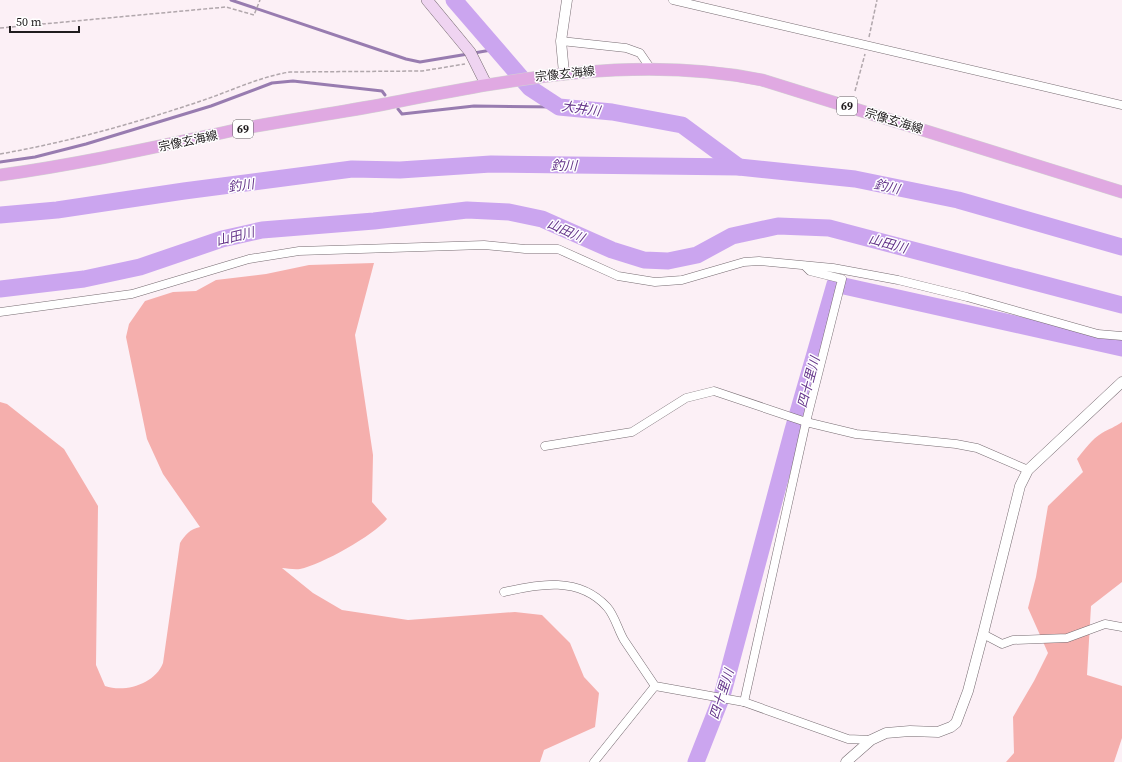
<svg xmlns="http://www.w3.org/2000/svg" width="1122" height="762" viewBox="0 0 1122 762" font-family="'Source Serif 4','Noto Sans JP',serif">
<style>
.green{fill:#f5afad}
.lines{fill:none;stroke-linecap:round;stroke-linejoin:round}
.stream{stroke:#987cb0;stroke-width:3}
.river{stroke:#cba5ef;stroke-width:17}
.minor-casing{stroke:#776c72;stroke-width:9}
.tertiary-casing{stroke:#776c72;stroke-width:11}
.secondary-casing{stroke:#776c72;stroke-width:12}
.primary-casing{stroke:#d2d2d2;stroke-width:13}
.path{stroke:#b1a7ac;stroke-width:1.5;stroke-dasharray:4 2;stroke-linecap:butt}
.minor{stroke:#fff;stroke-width:8}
.tertiary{stroke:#fff;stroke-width:10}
.secondary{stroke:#efd4f1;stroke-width:11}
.primary{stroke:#e0a9e2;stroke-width:12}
.labels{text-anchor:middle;stroke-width:3;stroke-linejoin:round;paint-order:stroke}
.shield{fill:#fff;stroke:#636062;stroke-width:1}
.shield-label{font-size:11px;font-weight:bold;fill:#201c1e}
.street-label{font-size:12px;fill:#201c1e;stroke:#fff}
.water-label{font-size:13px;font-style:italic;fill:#64348a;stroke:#fff}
</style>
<rect width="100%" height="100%" fill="#fcf0f6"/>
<!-- green -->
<g class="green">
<path d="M374 263 355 335 373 455 372 502 387 519C374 535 321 565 300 569 294 570 287 568 282 568L313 593 342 610 408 620 515 612 542 615 570 643 584 677 599 693 595 727 544 750 540 762H0V402L7 404 64 449 98 506 96 665 105 686C125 693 155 684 163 663L180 543C185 535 190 529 200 527L163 474 147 439 126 337 129 324 145 301 173 292 196 291 216 280 266 274 309 265Z"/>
<path d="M1122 422V582L1091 606 1087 675 1122 686V738L1114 762H1006L1014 753 1013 717 1034 681 1048 653 1028 608 1036 577 1048 506 1083 472 1077 459C1084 450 1092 439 1102 433 1109 429 1115 427 1122 422Z"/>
</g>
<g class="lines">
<!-- stream -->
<g class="stream">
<polyline points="231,0 406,59 420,62 468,54"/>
<polyline points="474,53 497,49"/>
<polyline points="398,109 402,114 474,106 559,107"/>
<polyline points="0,162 35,157 86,144 211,106 272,83 293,81 382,91 385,95"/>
</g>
<!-- river -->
<g class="river">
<polyline points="454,0 530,88 559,107 612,112 682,125 739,167"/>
<polyline points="0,215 57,210 184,191 352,169 400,170 491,164 739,167 855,179 958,200 1122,247"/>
<polyline points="0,289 84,279 140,267 222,239 262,230 374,221 467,210 509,212 542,219 612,250 644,260 668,261 697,255 732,236 778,226 829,228 1122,305"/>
<polyline points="696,762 722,696 793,430 835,284 1122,348"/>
</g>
<defs>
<g id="minor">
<polyline points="673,0 1122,105"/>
<polyline points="561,41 626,48 640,53 651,69"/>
<polyline points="0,312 132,294 249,259 299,251 484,245 525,249 558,249 618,276 655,282 682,280 744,262 759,261 833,268 898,280 967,297 1098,334 1122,336"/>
<polyline points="545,446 632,432 686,398 714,391 806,422 856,434 956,444 977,448 1028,470"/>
<path d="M504 592C539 584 579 576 607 607 615 616 618 630 624 640 634 655 645 671 655 686L744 702 848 739 871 740"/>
<polyline points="983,634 1002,644 1013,640 1067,638 1105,624 1122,627"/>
<polyline points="744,702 806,422 842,279 810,271 805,266"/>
<polyline points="594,762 655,686"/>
</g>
<g id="tertiary">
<polyline points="564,73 561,41 567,0"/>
<polyline points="846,762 871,740 886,733 910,731 938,732 951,727 956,723 968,691 983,634 1020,486 1028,470 1122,382"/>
</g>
<polyline id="secondary" points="427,0 470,52 486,84"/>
<path id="primary" d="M0 175C81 164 160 146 240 129 288 120 337 113 385 104 510 80 635 54 762 80L1122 192"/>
</defs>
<!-- minor casing -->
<use href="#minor" class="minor-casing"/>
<!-- tertiary casing -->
<use href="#tertiary" class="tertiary-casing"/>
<!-- secondary casing -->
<use href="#secondary" class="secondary-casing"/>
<!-- primary casing -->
<use href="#primary" class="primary-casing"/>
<!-- path -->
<g class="path">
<polyline points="0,28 226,7 254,15 260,0"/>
<polyline points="869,37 877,0"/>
<polyline points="855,91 865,54"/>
<path d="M0 154C68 142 132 124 198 102 229 92 258 77 290 72L422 71 465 64"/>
</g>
<!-- minor -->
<use href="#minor" class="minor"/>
<!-- tertiary -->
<use href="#tertiary" class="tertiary"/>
<!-- secondary -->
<use href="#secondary" class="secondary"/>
<!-- primary -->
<use href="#primary" class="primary"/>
</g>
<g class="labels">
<!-- shield labels -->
<g class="shield">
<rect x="837" y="97" width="20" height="18" rx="3"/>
<rect x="233" y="120" width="20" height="18" rx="3"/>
</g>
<g class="shield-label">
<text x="847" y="110">69</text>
<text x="243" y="133">69</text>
</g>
<!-- street labels -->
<g class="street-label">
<text transform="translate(565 74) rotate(-6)" y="4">宗像玄海線</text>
<text transform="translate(894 121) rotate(17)" y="4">宗像玄海線</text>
<text transform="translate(188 141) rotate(-12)" y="4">宗像玄海線</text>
</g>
<!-- water labels -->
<g class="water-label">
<text transform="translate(581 108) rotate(8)" y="5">大井川</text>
<text transform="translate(564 165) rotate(1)" y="5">釣川</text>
<text transform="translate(241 185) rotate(-8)" y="5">釣川</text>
<text transform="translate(887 186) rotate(12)" y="5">釣川</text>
<text transform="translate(566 230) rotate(24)" y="5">山田川</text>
<text transform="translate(235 236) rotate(-14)" y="5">山田川</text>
<text transform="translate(888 243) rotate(15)" y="5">山田川</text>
<text transform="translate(808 382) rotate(-75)" y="5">四十里川</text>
<text transform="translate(721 694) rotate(-72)" y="5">四十里川</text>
</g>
</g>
<!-- scale -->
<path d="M10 26v6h69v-6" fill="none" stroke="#201c1e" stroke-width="2"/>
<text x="16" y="26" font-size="12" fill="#201c1e" stroke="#ffffff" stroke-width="3" paint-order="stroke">50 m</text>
</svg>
